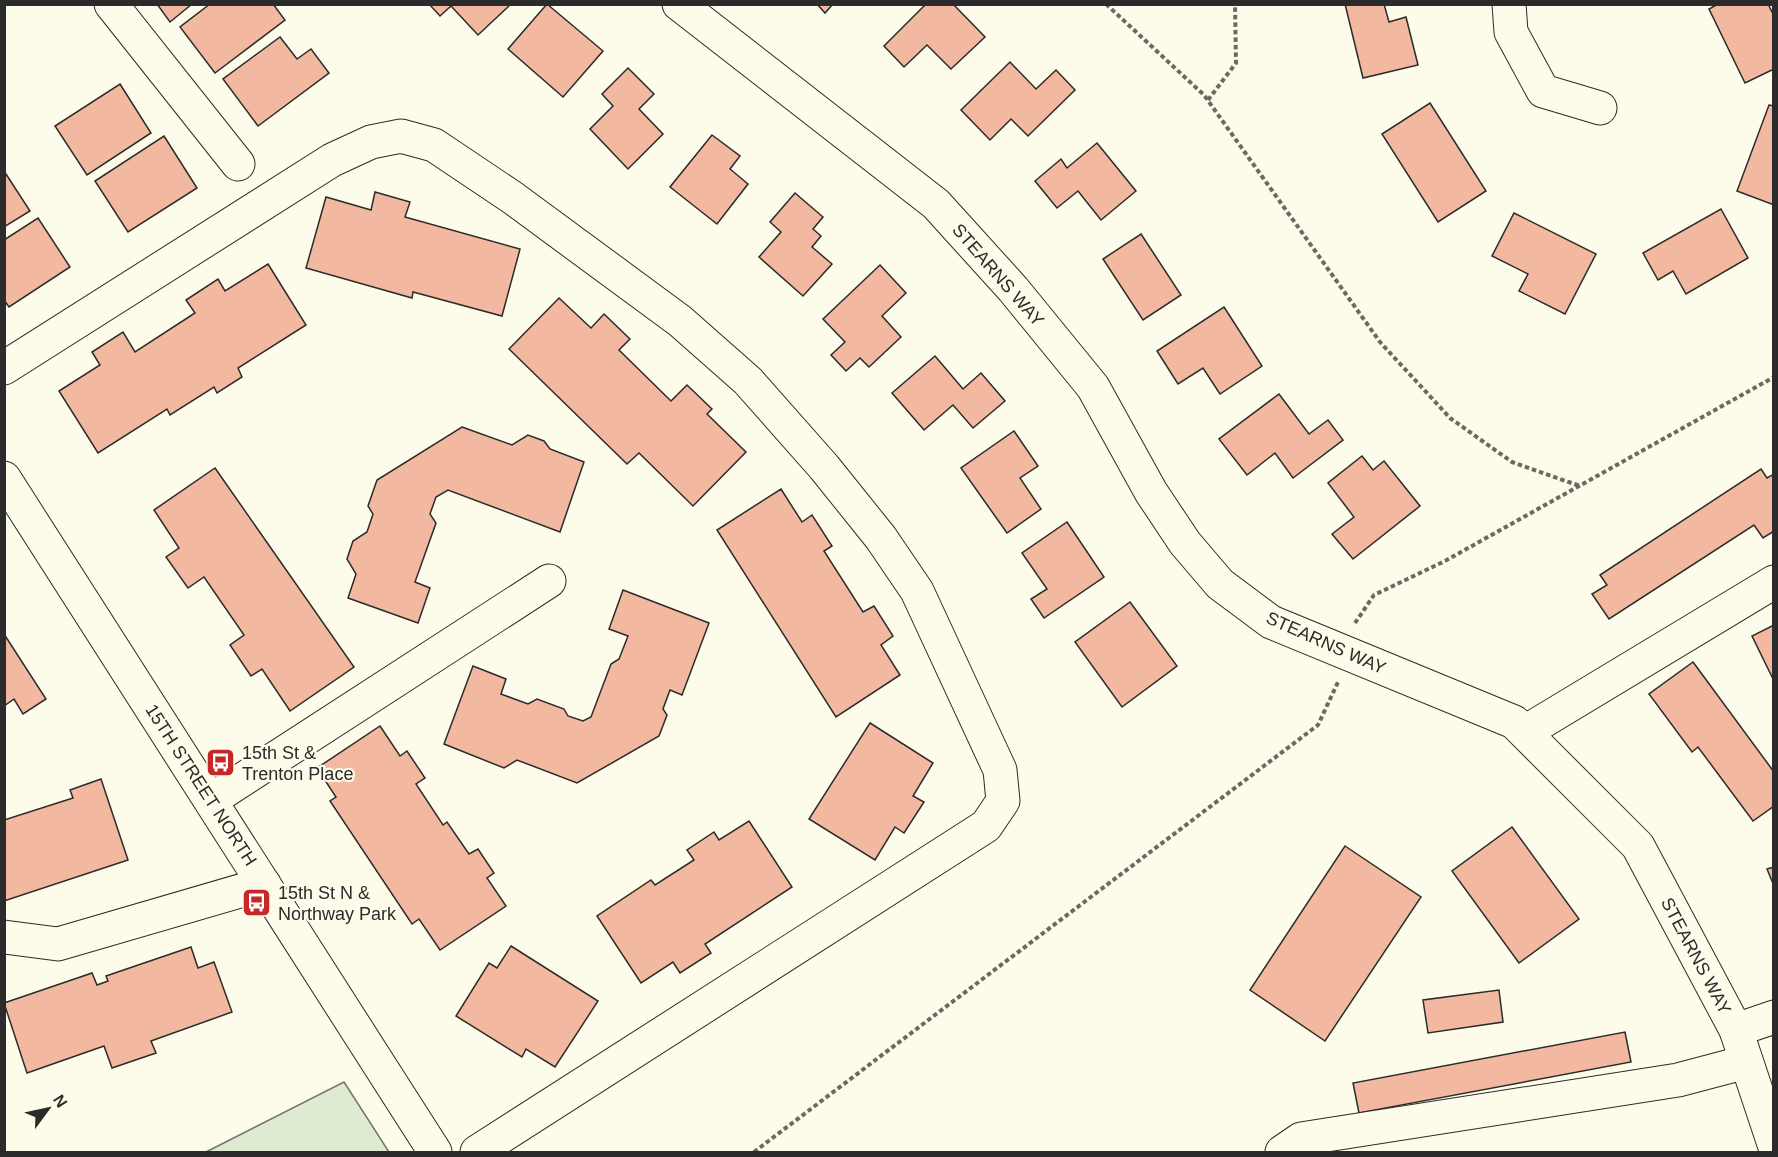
<svg xmlns="http://www.w3.org/2000/svg" width="1778" height="1157" viewBox="0 0 1778 1157" font-family="Helvetica,sans-serif">
<style>
.green{fill:#deebd1;stroke:#74746e;stroke-width:1.5}
.building{fill:#f2b8a0;stroke:#2b2b2b;stroke-width:1.5}
.lines{fill:none;stroke-linecap:round;stroke-linejoin:round}
.minor-casing{stroke:#2b2b2b;stroke-width:35}
.path{stroke:#6a6964;stroke-width:4;stroke-dasharray:4.5 3;stroke-linecap:butt}
.minor{stroke:#fdfbea;stroke-width:33}
.labels{text-anchor:middle;stroke-width:4.5;stroke-linejoin:round;paint-order:stroke}
.street-label{font-size:18px;fill:#2b2b2b;stroke:#fdfbea}
.poi-label{font-size:18px;fill:#2b2b2b;stroke:#fdfbea;text-anchor:start}
</style>
<rect width="100%" height="100%" fill="#fdfbea"/>
<!-- green -->
<polygon class="green" points="344,1082 389,1152 206,1152"/>
<!-- building -->
<g class="building">
<polygon points="157,4 192,4 170,22"/>
<polygon points="210,4 273,4 285,20 215,73 180,27"/>
<polygon points="429,4 511,4 478,35 451,6 440,16"/>
<polygon points="547,4 603,51 563,97 508,49"/>
<polygon points="817,4 833,4 825,13"/>
<polygon points="926,4 953,4 985,37 951,69 927,45 904,67 884,46"/>
<polygon points="1345,4 1384,4 1389,22 1406,17 1418,65 1363,78"/>
<polygon points="1718,4 1768,4 1774,16 1774,69 1745,83 1709,9"/>
<polygon points="280,37 297,59 311,49 329,73 258,126 223,79"/>
<polygon points="1010,62 1036,89 1056,70 1075,90 1028,136 1011,119 990,140 961,110"/>
<polygon points="628,68 654,94 639,109 663,134 628,169 590,129 613,106 602,94"/>
<polygon points="120,84 151,133 87,175 55,126"/>
<polygon points="1430,103 1486,191 1438,222 1382,134"/>
<polygon points="1769,105 1774,106 1774,205 1737,191"/>
<polygon points="712,135 740,156 730,169 748,184 717,224 670,187"/>
<polygon points="164,136 197,188 128,232 95,181"/>
<polygon points="1097,143 1136,191 1101,220 1078,191 1057,208 1035,181 1061,159 1067,168"/>
<polygon points="4,171 30,211 4,227"/>
<polygon points="375,192 410,202 405,217 520,249 502,316 413,292 412,298 306,268 326,197 371,210"/>
<polygon points="795,193 823,217 813,229 821,236 812,247 832,264 803,296 759,257 781,232 770,222"/>
<polygon points="1721,209 1748,258 1686,294 1673,271 1658,280 1643,253"/>
<polygon points="1514,213 1596,254 1565,314 1519,291 1528,274 1492,256"/>
<polygon points="38,218 70,267 9,307 4,300 4,240"/>
<polygon points="1141,234 1181,295 1143,320 1103,259"/>
<polygon points="268,264 306,325 238,368 242,377 217,393 214,387 170,415 167,409 98,453 59,391 100,365 92,352 123,332 135,352 195,313 186,300 218,279 225,291"/>
<polygon points="880,265 906,293 882,316 901,337 869,367 860,358 846,371 831,355 845,342 823,319"/>
<polygon points="559,298 591,328 604,314 630,339 619,350 671,401 687,385 712,409 707,414 746,452 693,506 639,453 627,464 509,349"/>
<polygon points="1224,307 1262,366 1220,394 1203,368 1178,384 1157,351"/>
<polygon points="935,356 963,389 981,373 1005,401 973,428 953,405 924,430 892,393"/>
<polygon points="1279,394 1309,434 1328,420 1343,440 1293,478 1275,453 1247,475 1219,439"/>
<polygon points="462,427 512,445 528,435 544,441 550,449 584,462 560,532 448,490 436,497 430,514 436,523 415,582 430,588 418,623 348,598 356,574 347,559 353,541 367,532 373,514 368,506 377,480"/>
<polygon points="1014,431 1038,466 1020,478 1041,509 1007,533 961,468"/>
<polygon points="1362,456 1373,470 1384,461 1420,506 1353,559 1332,534 1354,517 1328,483"/>
<polygon points="215,468 354,667 290,711 262,669 251,676 230,645 244,635 204,577 188,588 166,557 179,548 154,510"/>
<polygon points="1761,469 1767,478 1774,474 1774,531 1763,538 1754,525 1609,619 1592,594 1607,585 1600,575"/>
<polygon points="781,489 802,522 812,515 832,546 824,551 863,612 874,606 893,636 881,645 900,675 836,717 717,530"/>
<polygon points="1067,522 1104,577 1044,618 1031,599 1047,589 1022,553"/>
<polygon points="623,590 709,623 682,695 670,690 663,709 667,715 659,736 577,783 517,760 504,768 444,744 473,666 506,679 501,694 528,704 537,699 564,709 568,716 583,721 591,717 611,664 619,659 628,636 609,629"/>
<polygon points="1130,602 1177,666 1122,707 1075,642"/>
<polygon points="1774,625 1774,681 1752,636"/>
<polygon points="4,634 46,699 23,714 14,699 4,706"/>
<polygon points="1693,662 1774,772 1774,806 1753,821 1698,747 1692,752 1649,694"/>
<polygon points="870,723 933,763 913,796 924,802 904,833 895,827 875,860 809,819"/>
<polygon points="380,726 400,756 407,751 425,778 416,784 443,825 447,822 469,854 478,849 494,873 487,878 506,906 440,950 419,919 412,924 330,801 336,797 317,768"/>
<polygon points="101,779 128,860 4,901 4,820 73,798 70,790"/>
<polygon points="749,821 792,887 705,944 711,953 680,973 673,962 641,983 597,916 651,880 655,885 694,860 687,850 714,832 719,840"/>
<polygon points="1512,827 1579,919 1519,963 1452,871"/>
<polygon points="1345,846 1421,897 1325,1041 1250,990"/>
<polygon points="1774,867 1774,886 1767,869"/>
<polygon points="511,946 598,1001 555,1067 526,1049 522,1057 456,1016 489,963 497,968"/>
<polygon points="191,947 198,968 214,962 232,1012 151,1041 156,1053 112,1068 104,1046 27,1073 4,1003 92,973 97,985 108,981 106,976"/>
<polygon points="1499,990 1503,1022 1428,1033 1423,1000"/>
<polygon points="1625,1032 1631,1062 1359,1113 1353,1083"/>
</g>
<g class="lines">
<defs>
<g id="minor">
<polyline points="111,4 238,164"/>
<polyline points="679,4 936,204 1013,289 1093,387 1151,492 1185,543 1220,584 1271,622 1514,722 1638,846 1736,1030 1774,1144"/>
<polyline points="1509,4 1511,32 1543,91 1600,108"/>
<polyline points="4,368 332,160 371,142 401,136 434,145 513,198 680,321 748,381 824,467 881,538 917,591 1000,770 1003,801 986,826 477,1152"/>
<polyline points="4,478 435,1152"/>
<polyline points="1525,732 1774,582"/>
<polyline points="211,800 549,581"/>
<polyline points="4,937 58,944 264,884"/>
<polyline points="1736,1030 1774,1017"/>
<polyline points="1282,1152 1301,1139 1678,1080 1746,1062"/>
</g>
</defs>
<!-- minor casing -->
<use href="#minor" class="minor-casing"/>
<!-- path -->
<g class="path">
<polyline points="1106,4 1204,95 1380,342 1450,418 1512,462 1580,486"/>
<polyline points="1208,100 1236,63 1235,4"/>
<polyline points="1355,623 1374,595 1445,561 1774,377"/>
<polyline points="754,1152 1318,725 1338,682"/>
</g>
<!-- minor -->
<use href="#minor" class="minor"/>
</g>
<!-- icons -->
<defs>
<symbol id="bus-square" viewBox="-11 -11 22 22"><rect x="-9" y="-9" width="18" height="18" rx="4" fill="#c62828" stroke="#fdfbea"/><path d="M-5-6H5V4H4V6H2V4H-2V6H-4V4H-5ZM-3.5-4V0h7V-4ZM-3.5 1.2v1.5H-2V1.2ZM2 1.2v1.5H3.5V1.2Z" fill="#fff"/></symbol>
</defs>
<g fill-rule="evenodd">
<use href="#bus-square" x="204" y="746" width="33" height="33"/>
<use href="#bus-square" x="240" y="886" width="33" height="33"/>
</g>
<g class="labels">
<!-- street labels -->
<g class="street-label">
<text transform="translate(998 275) rotate(49)" y="6">STEARNS WAY</text>
<text transform="translate(1326 643) rotate(24)" y="6">STEARNS WAY</text>
<text transform="translate(201 785) rotate(57)" y="6">15TH STREET NORTH</text>
<text transform="translate(1696 956) rotate(62)" y="6">STEARNS WAY</text>
</g>
<!-- poi labels -->
<g class="poi-label">
<text x="242" y="759">15th St &amp;<tspan x="242" dy="21">Trenton Place</tspan></text>
<text x="278" y="899">15th St N &amp;<tspan x="278" dy="21">Northway Park</tspan></text>
</g>
</g>
<!-- border -->
<rect width="1778" height="1157" fill="none" stroke="#2b2b2b" stroke-width="12"/>
<!-- north arrow -->
<g transform="translate(48 1109) rotate(57)" stroke="#fdfbea" stroke-width="4.5" paint-order="stroke">
<path d="M0-4.5L10 22L0 15L-10 22Z" fill="#2b2b2b"/>
<text y="-9" font-size="16" font-weight="bold" text-anchor="middle" fill="#2b2b2b">N</text>
</g>
</svg>
